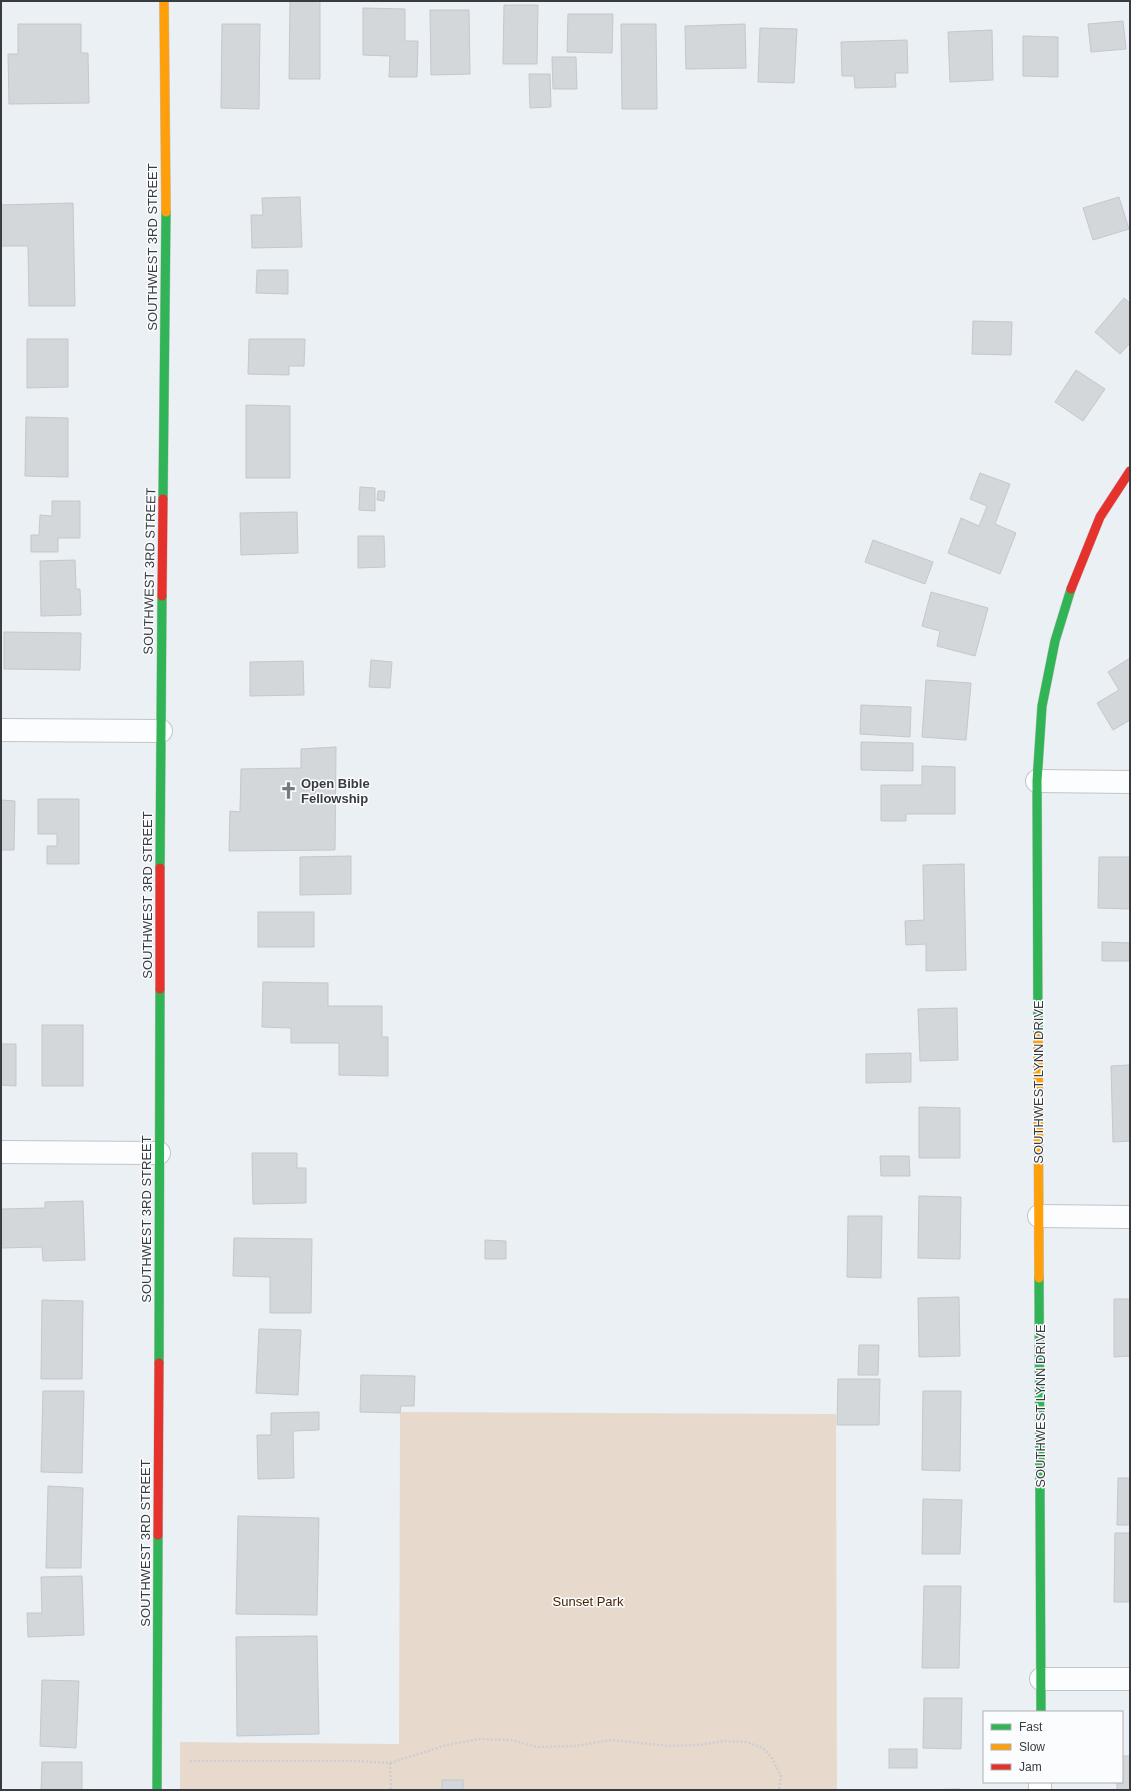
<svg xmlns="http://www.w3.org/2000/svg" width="1131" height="1791" viewBox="0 0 1131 1791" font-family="Helvetica,sans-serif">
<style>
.green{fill:#e8d9cd}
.building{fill:#d3d7da;stroke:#c4c7cb}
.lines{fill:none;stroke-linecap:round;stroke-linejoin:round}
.street-casing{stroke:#c1c5c8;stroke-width:24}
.fast-casing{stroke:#c1c5c8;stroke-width:10}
.slow-casing{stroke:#c1c5c8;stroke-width:10}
.jam-casing{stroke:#c1c5c8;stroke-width:10}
.path{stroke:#cdcecf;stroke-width:2.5;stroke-dasharray:2 2;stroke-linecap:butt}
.street{stroke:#fcfdfe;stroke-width:22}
.fast{stroke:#30b455;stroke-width:9}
.slow{stroke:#ff9f0a;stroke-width:9}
.jam{stroke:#e5322d;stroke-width:9}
.labels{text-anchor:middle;stroke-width:3;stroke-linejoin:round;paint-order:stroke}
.street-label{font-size:13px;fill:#383b3f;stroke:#fbfcfe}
.poi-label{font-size:13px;font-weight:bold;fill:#383b3f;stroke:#fbfcfe;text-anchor:start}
.park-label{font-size:13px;fill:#482400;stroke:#fbfcfe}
</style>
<rect width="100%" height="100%" fill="#ebf0f5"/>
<!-- green -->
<polygon class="green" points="400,1412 836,1414 837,1790 180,1790 180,1742 399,1744"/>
<!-- building -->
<g class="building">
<polygon points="290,1 320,1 320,79 289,79"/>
<polygon points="504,5 538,5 537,64 503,64"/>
<polygon points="363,8 405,9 405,41 418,41 417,77 389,77 390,56 363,55"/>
<polygon points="430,10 469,10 470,74 431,75"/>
<polygon points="568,14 613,14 612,53 567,52"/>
<polygon points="1123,21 1126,49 1091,52 1088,24"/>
<polygon points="18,24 81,24 81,53 88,53 89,103 9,104 8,54 18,54"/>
<polygon points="222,24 260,24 259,109 221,108"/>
<polygon points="621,24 656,24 657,109 622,109"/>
<polygon points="745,24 746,68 686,69 685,26"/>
<polygon points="760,28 797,29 794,83 758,82"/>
<polygon points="992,30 993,80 950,82 948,32"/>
<polygon points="1023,36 1058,37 1058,77 1023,76"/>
<polygon points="907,40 908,73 895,73 896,87 855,88 854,76 842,76 841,42"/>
<polygon points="552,57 576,57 577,89 553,89"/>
<polygon points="529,74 550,74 551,107 530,108"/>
<polygon points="300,197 302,247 252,248 251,215 263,215 262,198"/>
<polygon points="1119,197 1129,229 1093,240 1083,208"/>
<polygon points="73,203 75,306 29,306 28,246 1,246 1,205"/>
<polygon points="257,270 288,270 288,294 256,293"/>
<polygon points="1124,298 1130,303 1130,343 1120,354 1095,332"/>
<polygon points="973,321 1012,322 1011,355 972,354"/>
<polygon points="27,339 68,339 68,387 27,388"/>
<polygon points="249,339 305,339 304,366 289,366 289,375 248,374"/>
<polygon points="1076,370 1105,389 1083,421 1055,402"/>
<polygon points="246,405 290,406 290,478 246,478"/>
<polygon points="26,417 68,418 68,477 25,476"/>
<polygon points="980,473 1010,484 995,524 1016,533 1000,574 948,553 961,518 979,526 987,506 970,499"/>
<polygon points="360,487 375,488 375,511 359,510"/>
<polygon points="378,491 385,491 384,501 377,500"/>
<polygon points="52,501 80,501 80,538 58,538 58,552 31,552 31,535 39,535 40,515 52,516"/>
<polygon points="297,512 298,553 241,555 240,513"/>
<polygon points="358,536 384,536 385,567 358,568"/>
<polygon points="873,540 933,562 925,584 865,562"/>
<polygon points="75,560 76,589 80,589 81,615 41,616 40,561"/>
<polygon points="931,592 988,608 975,656 937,646 940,631 922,626"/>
<polygon points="4,632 81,633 80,670 4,669"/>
<polygon points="1130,658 1130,720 1113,730 1097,703 1119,690 1108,672"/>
<polygon points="371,660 392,662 390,688 369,687"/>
<polygon points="303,661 304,695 250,696 250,662"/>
<polygon points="926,680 971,683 966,740 922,737"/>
<polygon points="861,705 911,707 910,737 860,734"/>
<polygon points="861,742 913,743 913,771 861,770"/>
<polygon points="336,747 335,850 229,851 230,811 240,812 241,769 301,768 301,749"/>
<polygon points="922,766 955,767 955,814 906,814 906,821 881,821 881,785 922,785"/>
<polygon points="38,799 79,799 79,864 47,864 47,846 57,846 57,834 38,834"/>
<polygon points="1,800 15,801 14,850 1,850"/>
<polygon points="351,856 351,894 300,895 300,857"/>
<polygon points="1099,857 1130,857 1130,909 1098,908"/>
<polygon points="964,864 966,970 926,971 926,944 906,945 905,921 924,920 923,865"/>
<rect x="258" y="912" width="56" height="35"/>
<polygon points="1102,942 1130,943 1130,961 1102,961"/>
<polygon points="263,982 328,983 328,1006 382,1006 382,1037 388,1037 388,1076 339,1075 339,1043 291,1043 291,1028 262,1027"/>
<polygon points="957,1008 958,1060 920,1061 918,1009"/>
<rect x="42" y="1025" width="41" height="61"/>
<polygon points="1,1044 16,1044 16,1086 1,1085"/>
<polygon points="911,1053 911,1082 866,1083 866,1054"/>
<polygon points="1130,1065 1130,1141 1113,1142 1111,1066"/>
<polygon points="919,1107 960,1108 960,1158 919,1158"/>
<polygon points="252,1153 297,1153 297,1168 306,1168 306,1203 253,1204"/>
<polygon points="880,1156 909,1156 910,1176 881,1176"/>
<polygon points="919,1196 961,1197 960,1259 918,1258"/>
<polygon points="83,1201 85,1260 43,1261 42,1247 1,1248 1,1209 45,1208 45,1202"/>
<polygon points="848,1216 882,1216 881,1278 847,1277"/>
<polygon points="234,1238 312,1239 311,1313 270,1313 270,1277 233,1276"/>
<polygon points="485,1240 506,1241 506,1259 485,1259"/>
<polygon points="959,1297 960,1356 919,1357 918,1298"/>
<polygon points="1114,1299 1130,1299 1130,1356 1114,1357"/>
<polygon points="42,1300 83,1301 82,1379 41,1379"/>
<polygon points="259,1329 301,1330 298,1395 256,1393"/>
<polygon points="859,1345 879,1345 878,1375 858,1375"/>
<polygon points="361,1375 415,1376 414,1406 401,1406 400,1413 360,1412"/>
<polygon points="838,1379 880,1379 879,1425 837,1425"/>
<polygon points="43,1391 84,1391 82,1473 41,1472"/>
<polygon points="923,1391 961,1391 960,1471 922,1470"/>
<polygon points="319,1412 319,1430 293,1431 294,1478 258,1479 257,1435 271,1435 271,1413"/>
<polygon points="1118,1478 1130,1478 1130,1525 1117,1525"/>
<polygon points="48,1486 83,1488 81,1568 46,1568"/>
<polygon points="923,1499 962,1500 960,1554 922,1554"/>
<polygon points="238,1516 319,1518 317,1615 236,1614"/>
<polygon points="1115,1533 1130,1533 1130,1602 1114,1602"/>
<polygon points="82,1576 84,1635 28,1637 27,1613 42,1613 41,1577"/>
<polygon points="924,1586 961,1586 959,1668 922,1668"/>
<polygon points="317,1636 319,1734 237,1736 236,1637"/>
<polygon points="42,1680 79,1681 76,1748 40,1746"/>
<polygon points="924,1698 962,1698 961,1749 923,1748"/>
<rect x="889" y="1749" width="28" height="19"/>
<polygon points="1122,1756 1130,1756 1130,1790 1117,1790 1117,1782 1122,1782"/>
<polygon points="42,1762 82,1762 82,1790 41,1790"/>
<rect x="442" y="1780" width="21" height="10"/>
<polygon points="960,1789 960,1790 920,1790"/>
</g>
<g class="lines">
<defs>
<g id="street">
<polyline points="1,730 161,731"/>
<polyline points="1037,781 1130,782"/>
<polyline points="1,1152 159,1153"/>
<polyline points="1039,1216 1130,1217"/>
<polyline points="1041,1679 1130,1679"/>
<polyline points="1040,1790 1040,1782"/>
</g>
<g id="fast">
<polyline points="163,499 166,212"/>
<polyline points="160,868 162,596"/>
<polyline points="1038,1035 1037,781 1042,706 1055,641 1071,589"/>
<polyline points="1039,1278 1041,1712"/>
<polyline points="159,1363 160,989"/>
<polyline points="157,1790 158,1535"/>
</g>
<g id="slow">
<polyline points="164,1 166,212"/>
<polyline points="1038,1035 1039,1278"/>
</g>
<g id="jam">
<polyline points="1071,589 1100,517 1130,471"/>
<polyline points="162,596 163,499"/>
<polyline points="160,989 160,868"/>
<polyline points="158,1535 159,1363"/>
</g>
</defs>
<!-- street casing -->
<use href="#street" class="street-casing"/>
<!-- fast casing -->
<use href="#fast" class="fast-casing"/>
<!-- slow casing -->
<use href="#slow" class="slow-casing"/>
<!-- jam casing -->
<use href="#jam" class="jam-casing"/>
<!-- path -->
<g class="path">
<polyline points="190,1761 356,1761 390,1763 447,1745 479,1739 511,1740 538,1747 575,1746 611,1740 670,1746 698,1745 725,1741 746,1742 763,1748 772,1758 781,1776 779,1790"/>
<polyline points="390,1763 391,1790"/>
</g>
<!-- street -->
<use href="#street" class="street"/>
<!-- fast -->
<use href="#fast" class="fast"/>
<!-- slow -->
<use href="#slow" class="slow"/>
<!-- jam -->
<use href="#jam" class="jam"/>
</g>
<!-- icons -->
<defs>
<symbol id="church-bare" viewBox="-9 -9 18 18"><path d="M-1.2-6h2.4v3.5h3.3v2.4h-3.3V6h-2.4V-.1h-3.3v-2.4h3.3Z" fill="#777a7f" stroke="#fbfcfe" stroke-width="2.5" paint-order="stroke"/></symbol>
</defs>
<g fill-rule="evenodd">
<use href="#church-bare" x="276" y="778" width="25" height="25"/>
</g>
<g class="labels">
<!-- street labels -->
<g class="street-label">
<text transform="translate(152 247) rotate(-90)" y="5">SOUTHWEST 3RD STREET</text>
<text transform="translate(149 571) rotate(-89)" y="5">SOUTHWEST 3RD STREET</text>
<text transform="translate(147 895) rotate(-90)" y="5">SOUTHWEST 3RD STREET</text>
<text transform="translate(1038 1082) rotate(-90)" y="5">SOUTHWEST LYNN DRIVE</text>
<text transform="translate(146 1219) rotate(-90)" y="5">SOUTHWEST 3RD STREET</text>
<text transform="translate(1040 1406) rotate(-90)" y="5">SOUTHWEST LYNN DRIVE</text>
<text transform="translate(145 1543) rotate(-90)" y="5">SOUTHWEST 3RD STREET</text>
</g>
<!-- poi labels -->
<g class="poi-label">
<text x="301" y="788">Open Bible<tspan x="301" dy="15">Fellowship</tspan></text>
</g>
<!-- park labels -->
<g class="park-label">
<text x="588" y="1606">Sunset Park</text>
</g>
</g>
<!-- border -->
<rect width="1131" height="1791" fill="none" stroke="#383b3f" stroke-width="4"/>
<!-- legend -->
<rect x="983" y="1711" width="140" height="72" fill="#fbfcfe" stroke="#adafb2"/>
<rect x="991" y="1724" width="20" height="6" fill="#30b455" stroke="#adafb2"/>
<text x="1019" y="1731" font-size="12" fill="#383b3f">Fast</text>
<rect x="991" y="1744" width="20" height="6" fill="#ff9f0a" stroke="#adafb2"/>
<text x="1019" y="1751" font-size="12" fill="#383b3f">Slow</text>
<rect x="991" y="1764" width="20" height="6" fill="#e5322d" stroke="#adafb2"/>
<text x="1019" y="1771" font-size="12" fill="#383b3f">Jam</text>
</svg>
